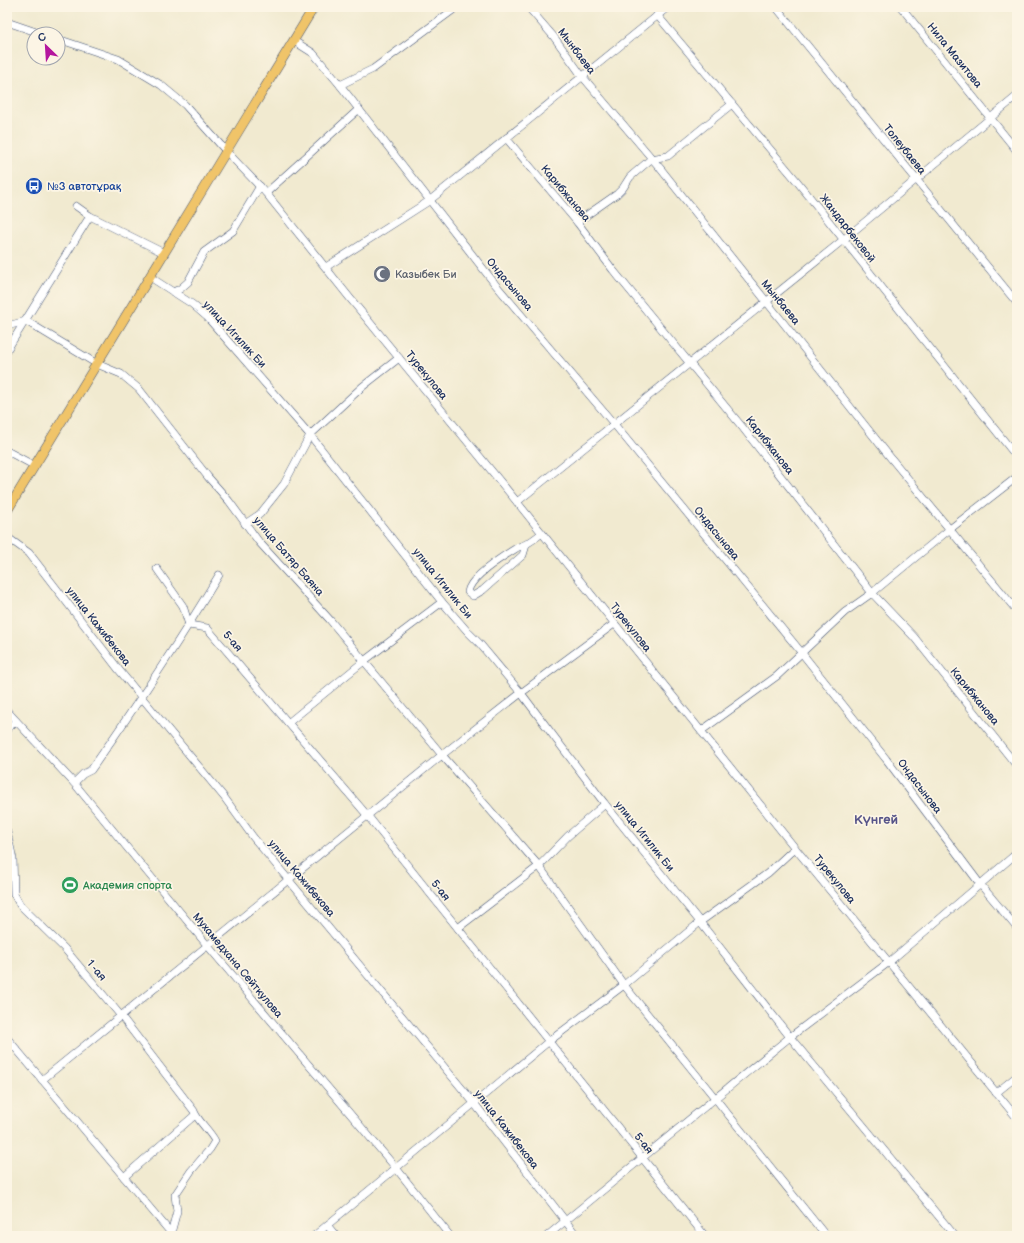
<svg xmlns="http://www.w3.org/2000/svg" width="1024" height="1243" viewBox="0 0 1024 1243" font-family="'Balsamiq Sans',sans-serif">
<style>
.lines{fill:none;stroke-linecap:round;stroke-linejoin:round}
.minor-casing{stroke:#3b4b6f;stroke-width:8}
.major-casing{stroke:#3b4b6f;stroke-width:10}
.minor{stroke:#fff;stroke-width:7}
.major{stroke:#f0c469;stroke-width:9}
.labels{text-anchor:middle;stroke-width:3.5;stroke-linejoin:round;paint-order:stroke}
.street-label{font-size:11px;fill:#1b2f5e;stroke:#fcf5e5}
.transit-label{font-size:11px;fill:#164399;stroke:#fcf5e5;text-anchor:start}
.worship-label{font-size:11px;fill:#5b616d;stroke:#fcf5e5;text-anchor:start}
.leisure-label{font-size:11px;fill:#27864d;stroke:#fcf5e5;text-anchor:start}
.quarter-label{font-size:13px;font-weight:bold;fill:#565489;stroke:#fcf5e5}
</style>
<rect width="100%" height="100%" fill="#fcf5e5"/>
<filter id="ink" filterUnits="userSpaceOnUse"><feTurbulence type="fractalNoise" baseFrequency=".025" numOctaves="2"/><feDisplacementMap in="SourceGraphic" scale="8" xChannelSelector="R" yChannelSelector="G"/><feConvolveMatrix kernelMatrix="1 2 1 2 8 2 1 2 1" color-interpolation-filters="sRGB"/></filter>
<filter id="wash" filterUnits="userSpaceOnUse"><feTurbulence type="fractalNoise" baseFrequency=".012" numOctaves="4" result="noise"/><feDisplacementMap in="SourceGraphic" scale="16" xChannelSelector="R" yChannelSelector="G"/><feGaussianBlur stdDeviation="0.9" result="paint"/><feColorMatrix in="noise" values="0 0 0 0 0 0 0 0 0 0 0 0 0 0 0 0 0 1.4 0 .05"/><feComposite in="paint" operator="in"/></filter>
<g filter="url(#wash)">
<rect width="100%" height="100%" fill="#f1ead0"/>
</g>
<g filter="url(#ink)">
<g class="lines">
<defs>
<g id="minor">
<polyline points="528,7 554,37 582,76 660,168 766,301 890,457 1017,611"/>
<polyline points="776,7 1017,303"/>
<polyline points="901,7 1017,151"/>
<polyline points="657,15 796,180 1017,457"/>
<polyline points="7,22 42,34"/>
<polyline points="58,39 118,59 161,85 185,105 226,151 266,193 349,297 517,502 795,848 1017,1118"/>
<polyline points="294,41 313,53 340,85 495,284 614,424 801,652 886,759 980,884 1017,928"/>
<polyline points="340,85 373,69 457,7"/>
<polyline points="506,138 577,222 613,270 743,428 872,593 914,637 1017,766"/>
<polyline points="266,193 359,109"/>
<polyline points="76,206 90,216 164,253"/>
<polyline points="577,222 617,194 623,188 630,177 651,159 668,156 732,104"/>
<polyline points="326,267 429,201 668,7"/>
<polyline points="150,277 192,304 207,317 310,435 442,602 468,632 480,644 521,693 605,804 700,922 790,1037 955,1236"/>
<polyline points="173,292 180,289 188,282 204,252 233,231 260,186"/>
<polyline points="7,326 26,321 97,364 121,374 139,389 208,477 229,501 259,542 330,620 442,755 539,866 624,985 826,1236"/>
<polyline points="7,350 90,216"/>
<polyline points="7,451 35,466"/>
<polyline points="517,502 843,240 1017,96"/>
<polyline points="245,524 260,514 284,484 310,435 362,387 399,358"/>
<polyline points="7,537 29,553 119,670 224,797 253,837 474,1103 577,1236"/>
<path d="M526 545 523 555 483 590 473 596 468 592C470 577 502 557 515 549 518 546 523 546 526 544 532 541 537 537 542 533"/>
<polyline points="157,569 183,606 189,625 207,628 367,815 705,1236"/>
<polyline points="7,711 74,783 207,945 396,1168 450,1236"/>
<polyline points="288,723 364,661 442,602"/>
<polyline points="7,729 16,721"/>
<polyline points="701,731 777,676 845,612 872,593 950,529 1017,477"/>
<path d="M74 783 83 774 91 770C136 706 179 642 219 575"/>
<path d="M7 832 13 859 14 894 20 905 64 948 121 1016 194 1111C196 1119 210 1131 215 1141L210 1149 191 1171 175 1195 177 1211 171 1233 174 1236"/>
<polyline points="458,928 539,866 568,836 605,804"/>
<polyline points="7,1038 171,1233"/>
<polyline points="42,1080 442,755 521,693 614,624"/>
<polyline points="996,1093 1017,1076"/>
<polyline points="124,1177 195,1115"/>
<polyline points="327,1225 336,1236"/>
<polyline points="314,1236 548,1042 624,985 700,922 768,873 795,848"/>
<polyline points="547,1236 790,1037 889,962 1017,853"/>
</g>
<polyline id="major" points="7,511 314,7"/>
</defs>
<!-- minor casing -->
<use href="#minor" class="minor-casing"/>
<!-- major casing -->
<use href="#major" class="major-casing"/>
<!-- minor -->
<use href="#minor" class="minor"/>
<!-- major -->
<use href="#major" class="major"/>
</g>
</g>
<!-- icons -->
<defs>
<symbol id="bus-disc" viewBox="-11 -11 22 22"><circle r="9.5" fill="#1a4fb4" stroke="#fcf5e5"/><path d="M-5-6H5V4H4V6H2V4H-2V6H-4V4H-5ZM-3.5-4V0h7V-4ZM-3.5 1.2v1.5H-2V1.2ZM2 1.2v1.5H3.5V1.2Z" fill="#fff"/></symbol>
<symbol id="mosque-disc" viewBox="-11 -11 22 22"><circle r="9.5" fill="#6b7280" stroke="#fcf5e5"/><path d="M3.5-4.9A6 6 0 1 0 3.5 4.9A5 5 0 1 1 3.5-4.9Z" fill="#fff"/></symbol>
<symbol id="stadium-disc" viewBox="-11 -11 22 22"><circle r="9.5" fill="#2e9e5b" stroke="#fcf5e5"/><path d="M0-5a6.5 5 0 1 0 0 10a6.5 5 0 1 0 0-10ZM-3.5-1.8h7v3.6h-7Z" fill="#fff"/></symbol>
</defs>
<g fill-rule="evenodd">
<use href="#bus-disc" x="24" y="176" width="20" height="20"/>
<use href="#mosque-disc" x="372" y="264" width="20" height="20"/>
<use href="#stadium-disc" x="60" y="875" width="20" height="20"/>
</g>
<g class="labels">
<!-- street labels -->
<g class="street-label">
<text transform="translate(577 51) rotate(53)" y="4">Мынбаева</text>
<text transform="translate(955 55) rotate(51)" y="4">Нила Мазитова</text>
<text transform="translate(905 149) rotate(51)" y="4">Толеубаева</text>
<text transform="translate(566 193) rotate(50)" y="4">Карибжанова</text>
<text transform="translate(848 228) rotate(52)" y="4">Жандарбековой</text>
<text transform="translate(510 284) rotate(50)" y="4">Ондасынова</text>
<text transform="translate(781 302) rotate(51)" y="4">Мынбаева</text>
<text transform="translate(235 334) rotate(47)" y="4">улица Игилик Би</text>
<text transform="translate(427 375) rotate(51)" y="4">Турекулова</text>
<text transform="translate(770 445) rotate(52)" y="4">Карибжанова</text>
<text transform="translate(717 533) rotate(51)" y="4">Ондасынова</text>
<text transform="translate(289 556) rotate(49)" y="4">улица Батяр Баяна</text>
<text transform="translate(443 583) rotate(51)" y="4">улица Игилик Би</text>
<text transform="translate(99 626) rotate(52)" y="4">улица Кажибекова</text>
<text transform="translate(631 627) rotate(52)" y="4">Турекулова</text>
<text transform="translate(233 641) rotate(49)" y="4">5-ая</text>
<text transform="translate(975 696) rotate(51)" y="4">Карибжанова</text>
<text transform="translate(920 786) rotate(53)" y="4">Ондасынова</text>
<text transform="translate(645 836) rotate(51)" y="4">улица Игилик Би</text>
<text transform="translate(302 878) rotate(50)" y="4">улица Кажибекова</text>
<text transform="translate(835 879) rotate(51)" y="4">Турекулова</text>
<text transform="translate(441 890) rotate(51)" y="4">5-ая</text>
<text transform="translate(238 965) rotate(50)" y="4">Мухамедхана Сейткулова</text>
<text transform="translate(97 970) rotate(50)" y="4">1 -ая</text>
<text transform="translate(507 1129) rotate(52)" y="4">улица Кажибекова</text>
<text transform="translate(644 1143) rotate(51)" y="4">5-ая</text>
</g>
<!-- transit labels -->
<g class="transit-label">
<text x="47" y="190">№3 автотұрақ</text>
</g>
<!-- worship labels -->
<g class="worship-label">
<text x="395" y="278">Казыбек Би</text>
</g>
<!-- leisure labels -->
<g class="leisure-label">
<text x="83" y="889">Академия спорта</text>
</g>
<!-- quarter labels -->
<g class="quarter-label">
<text x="876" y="824">Күнгей</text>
</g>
</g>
<!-- margin -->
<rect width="1024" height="1243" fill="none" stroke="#fcf5e5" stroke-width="24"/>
<!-- north arrow -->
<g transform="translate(46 46) rotate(335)"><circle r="19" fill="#fcf5e5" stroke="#a2a6af"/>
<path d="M0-3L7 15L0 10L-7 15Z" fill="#b5179e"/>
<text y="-6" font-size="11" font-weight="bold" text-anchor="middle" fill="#1b2f5e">С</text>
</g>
</svg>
